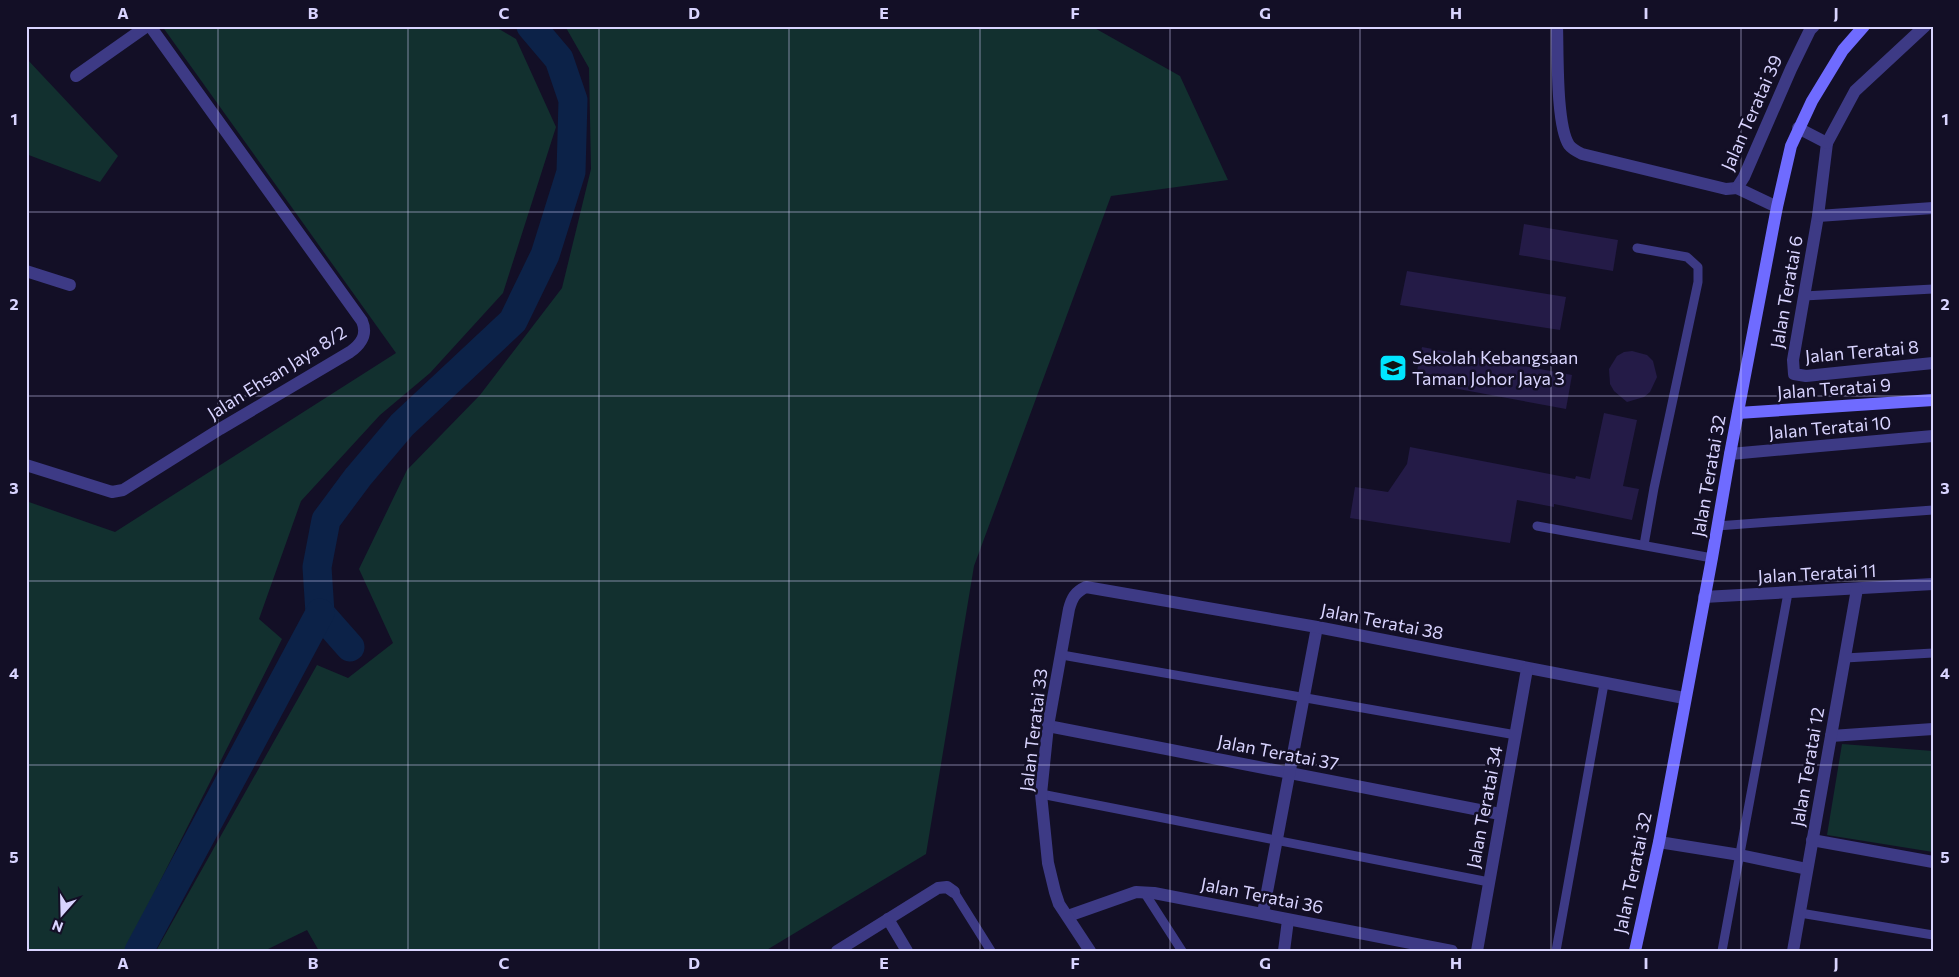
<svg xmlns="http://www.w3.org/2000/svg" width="1959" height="977" viewBox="0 0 1959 977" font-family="Commissioner,sans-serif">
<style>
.green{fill:#12302f}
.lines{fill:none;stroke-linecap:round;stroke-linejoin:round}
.river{stroke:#0c2248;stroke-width:29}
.building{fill:#241b47}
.lane{stroke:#3d3a85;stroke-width:9}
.street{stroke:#3d3a85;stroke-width:12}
.secondary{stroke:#6f6bff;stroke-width:12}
.grid{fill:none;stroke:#d9d4ff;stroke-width:1;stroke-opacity:0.55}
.labels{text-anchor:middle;stroke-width:5;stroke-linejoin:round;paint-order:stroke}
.street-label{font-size:18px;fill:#d9d4ff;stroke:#130f26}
.poi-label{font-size:18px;fill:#d9d4ff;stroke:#130f26;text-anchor:start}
.neatline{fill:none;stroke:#d9d4ff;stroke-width:2}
.grid-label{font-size:16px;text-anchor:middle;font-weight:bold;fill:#d9d4ff}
</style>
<rect width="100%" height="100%" fill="#130f26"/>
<!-- green -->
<g class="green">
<polygon points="162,26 494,26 516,39 556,127 503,293 430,373 380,415 301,501 259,619 282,639 125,951 26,951 26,501 115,532 396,353"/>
<polygon points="565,26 1091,26 1180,76 1228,180 1111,196 974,566 926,854 765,951 319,951 307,930 264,951 156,951 317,665 348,678 393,643 359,569 407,470 480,395 562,288 591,169 589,68"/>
<polygon points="26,58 118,156 100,182 26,154"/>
<polygon points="1842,744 1933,751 1933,852 1827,835"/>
</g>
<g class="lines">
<!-- river -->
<g class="river">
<polyline points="350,647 320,613 317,567 326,520 358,477 402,425 513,321 545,255 571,172 573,100 559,59 531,26"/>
<polyline points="139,951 320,613"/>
</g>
</g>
<!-- building -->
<g class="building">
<polygon points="1524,224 1618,240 1613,271 1519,255"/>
<polygon points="1407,271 1566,297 1560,330 1400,305"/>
<polygon points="1422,347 1572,375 1566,409 1415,381"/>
<polygon points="1632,351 1647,355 1653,361 1657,377 1650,392 1644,397 1627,402 1614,391 1610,384 1609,369 1617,356 1624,352"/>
<polygon points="1604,413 1637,420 1623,486 1639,489 1632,520 1554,504 1554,507 1517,500 1510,543 1350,518 1355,487 1388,492 1407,464 1410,447 1575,479 1576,476 1590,479"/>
</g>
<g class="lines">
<!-- lane -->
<g class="lane">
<polyline points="1637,248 1687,257 1698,267 1698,282 1654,488 1644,545"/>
<polyline points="1804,296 1933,289"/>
<polyline points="1537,526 1712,558"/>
<polyline points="1717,526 1933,510"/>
<polyline points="1062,655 1516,735"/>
<polyline points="1845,658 1933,653"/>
<polyline points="1041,794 1489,882"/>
<polyline points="954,892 991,951"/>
<polyline points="1144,892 1182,951"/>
<polyline points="1800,913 1933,935"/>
<polyline points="1556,951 1604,684"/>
<polyline points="1722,951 1788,593"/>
</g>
<!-- street -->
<g class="street">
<path d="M1557 26C1558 53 1556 125 1569 145 1572 149 1578 152 1582 154L1726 189 1737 188"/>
<polyline points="1925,26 1855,91 1827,143 1818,216 1793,360 1794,374 1806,376 1933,363"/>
<polyline points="76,76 147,26"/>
<polyline points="1798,128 1827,143"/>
<polyline points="1737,188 1744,177 1791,69 1810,30 1814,26"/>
<polyline points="1737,188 1777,207"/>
<polyline points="1818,216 1933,208"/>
<polyline points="26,271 70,285"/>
<polyline points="1730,454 1933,436"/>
<path d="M26 465 112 492 123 490 220 429 350 352C361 344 368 335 362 321L150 26"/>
<polyline points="1704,597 1933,584"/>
<polyline points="1048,726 1500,814"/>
<polyline points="1831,736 1933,729"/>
<polyline points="1812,840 1933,862"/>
<polyline points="1659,842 1740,855 1807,869"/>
<polyline points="1263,913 1317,627"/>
<polyline points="1068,916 1136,892 1154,893 1452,951"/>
<polyline points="888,919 907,951"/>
<polyline points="837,951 938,888 947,887 954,892"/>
<path d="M1090 951 1059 904 1055 892 1048 863 1041 794 1048 726 1069 609C1072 598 1075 592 1086 587L1317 627 1684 698"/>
<polyline points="1284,951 1288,920"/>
<polyline points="1477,951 1527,669"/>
<polyline points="1793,951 1857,589"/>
</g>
<!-- secondary -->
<g class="secondary">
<polyline points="1738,413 1933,400"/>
<polyline points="1635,951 1659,842 1712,558 1730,454 1777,207 1791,146 1812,101 1843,50 1864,26"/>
</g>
</g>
<!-- grid -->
<path class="grid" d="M218 26V951M408 26V951M599 26V951M789 26V951M980 26V951M1170 26V951M1360 26V951M1551 26V951M1741 26V951M26 212H1933M26 396H1933M26 581H1933M26 765H1933"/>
<!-- icons -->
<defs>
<symbol id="school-square" viewBox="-11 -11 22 22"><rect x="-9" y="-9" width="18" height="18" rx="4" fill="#00e5ff" stroke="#130f26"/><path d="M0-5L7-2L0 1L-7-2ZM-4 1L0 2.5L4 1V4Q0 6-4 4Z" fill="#111"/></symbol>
</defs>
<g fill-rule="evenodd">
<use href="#school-square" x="1377" y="352" width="32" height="32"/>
</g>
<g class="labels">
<!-- street labels -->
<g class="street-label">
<text transform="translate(1752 113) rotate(-66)" y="6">Jalan Teratai 39</text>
<text transform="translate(1787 292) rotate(-80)" y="6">Jalan Teratai 6</text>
<text transform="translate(1862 352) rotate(-5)" y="6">Jalan Teratai 8</text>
<text transform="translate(277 373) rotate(-32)" y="6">Jalan Ehsan Jaya 8/2</text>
<text transform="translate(1834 389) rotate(-4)" y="6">Jalan Teratai 9</text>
<text transform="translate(1830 428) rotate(-5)" y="6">Jalan Teratai 10</text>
<text transform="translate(1709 476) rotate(-80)" y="6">Jalan Teratai 32</text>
<text transform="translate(1817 574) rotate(-3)" y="6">Jalan Teratai 11</text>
<text transform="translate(1382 622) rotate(11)" y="6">Jalan Teratai 38</text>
<text transform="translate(1034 730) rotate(-83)" y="6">Jalan Teratai 33</text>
<text transform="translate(1278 753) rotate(11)" y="6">Jalan Teratai 37</text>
<text transform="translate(1808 767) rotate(-80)" y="6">Jalan Teratai 12</text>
<text transform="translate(1485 807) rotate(-79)" y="6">Jalan Teratai 34</text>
<text transform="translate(1633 873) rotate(-78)" y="6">Jalan Teratai 32</text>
<text transform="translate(1262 896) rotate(11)" y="6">Jalan Teratai 36</text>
</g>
<!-- poi labels -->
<g class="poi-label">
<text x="1412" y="364">Sekolah Kebangsaan<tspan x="1412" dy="21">Taman Johor Jaya 3</tspan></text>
</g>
</g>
<!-- border -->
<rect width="1959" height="977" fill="none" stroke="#130f26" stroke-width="55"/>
<!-- north arrow -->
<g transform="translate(62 914) rotate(200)" stroke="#130f26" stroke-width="4" paint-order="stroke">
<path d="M0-4L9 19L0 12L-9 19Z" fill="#d9d4ff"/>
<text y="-8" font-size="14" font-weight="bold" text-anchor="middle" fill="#d9d4ff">N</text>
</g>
<rect x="28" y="28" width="1904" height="922" class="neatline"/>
<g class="grid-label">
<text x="123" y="19">A</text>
<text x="313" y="19">B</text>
<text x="504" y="19">C</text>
<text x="694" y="19">D</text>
<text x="884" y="19">E</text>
<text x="1075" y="19">F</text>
<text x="1265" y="19">G</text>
<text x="1456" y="19">H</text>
<text x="1646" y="19">I</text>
<text x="1836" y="19">J</text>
<text x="14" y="125">1</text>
<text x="1945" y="125">1</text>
<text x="14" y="310">2</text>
<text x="1945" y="310">2</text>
<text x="14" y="494">3</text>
<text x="1945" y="494">3</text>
<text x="14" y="679">4</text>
<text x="1945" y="679">4</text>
<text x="14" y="863">5</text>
<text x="1945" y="863">5</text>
<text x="123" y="969">A</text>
<text x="313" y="969">B</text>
<text x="504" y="969">C</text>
<text x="694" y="969">D</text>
<text x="884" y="969">E</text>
<text x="1075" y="969">F</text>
<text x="1265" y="969">G</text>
<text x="1456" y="969">H</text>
<text x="1646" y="969">I</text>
<text x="1836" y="969">J</text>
</g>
</svg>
